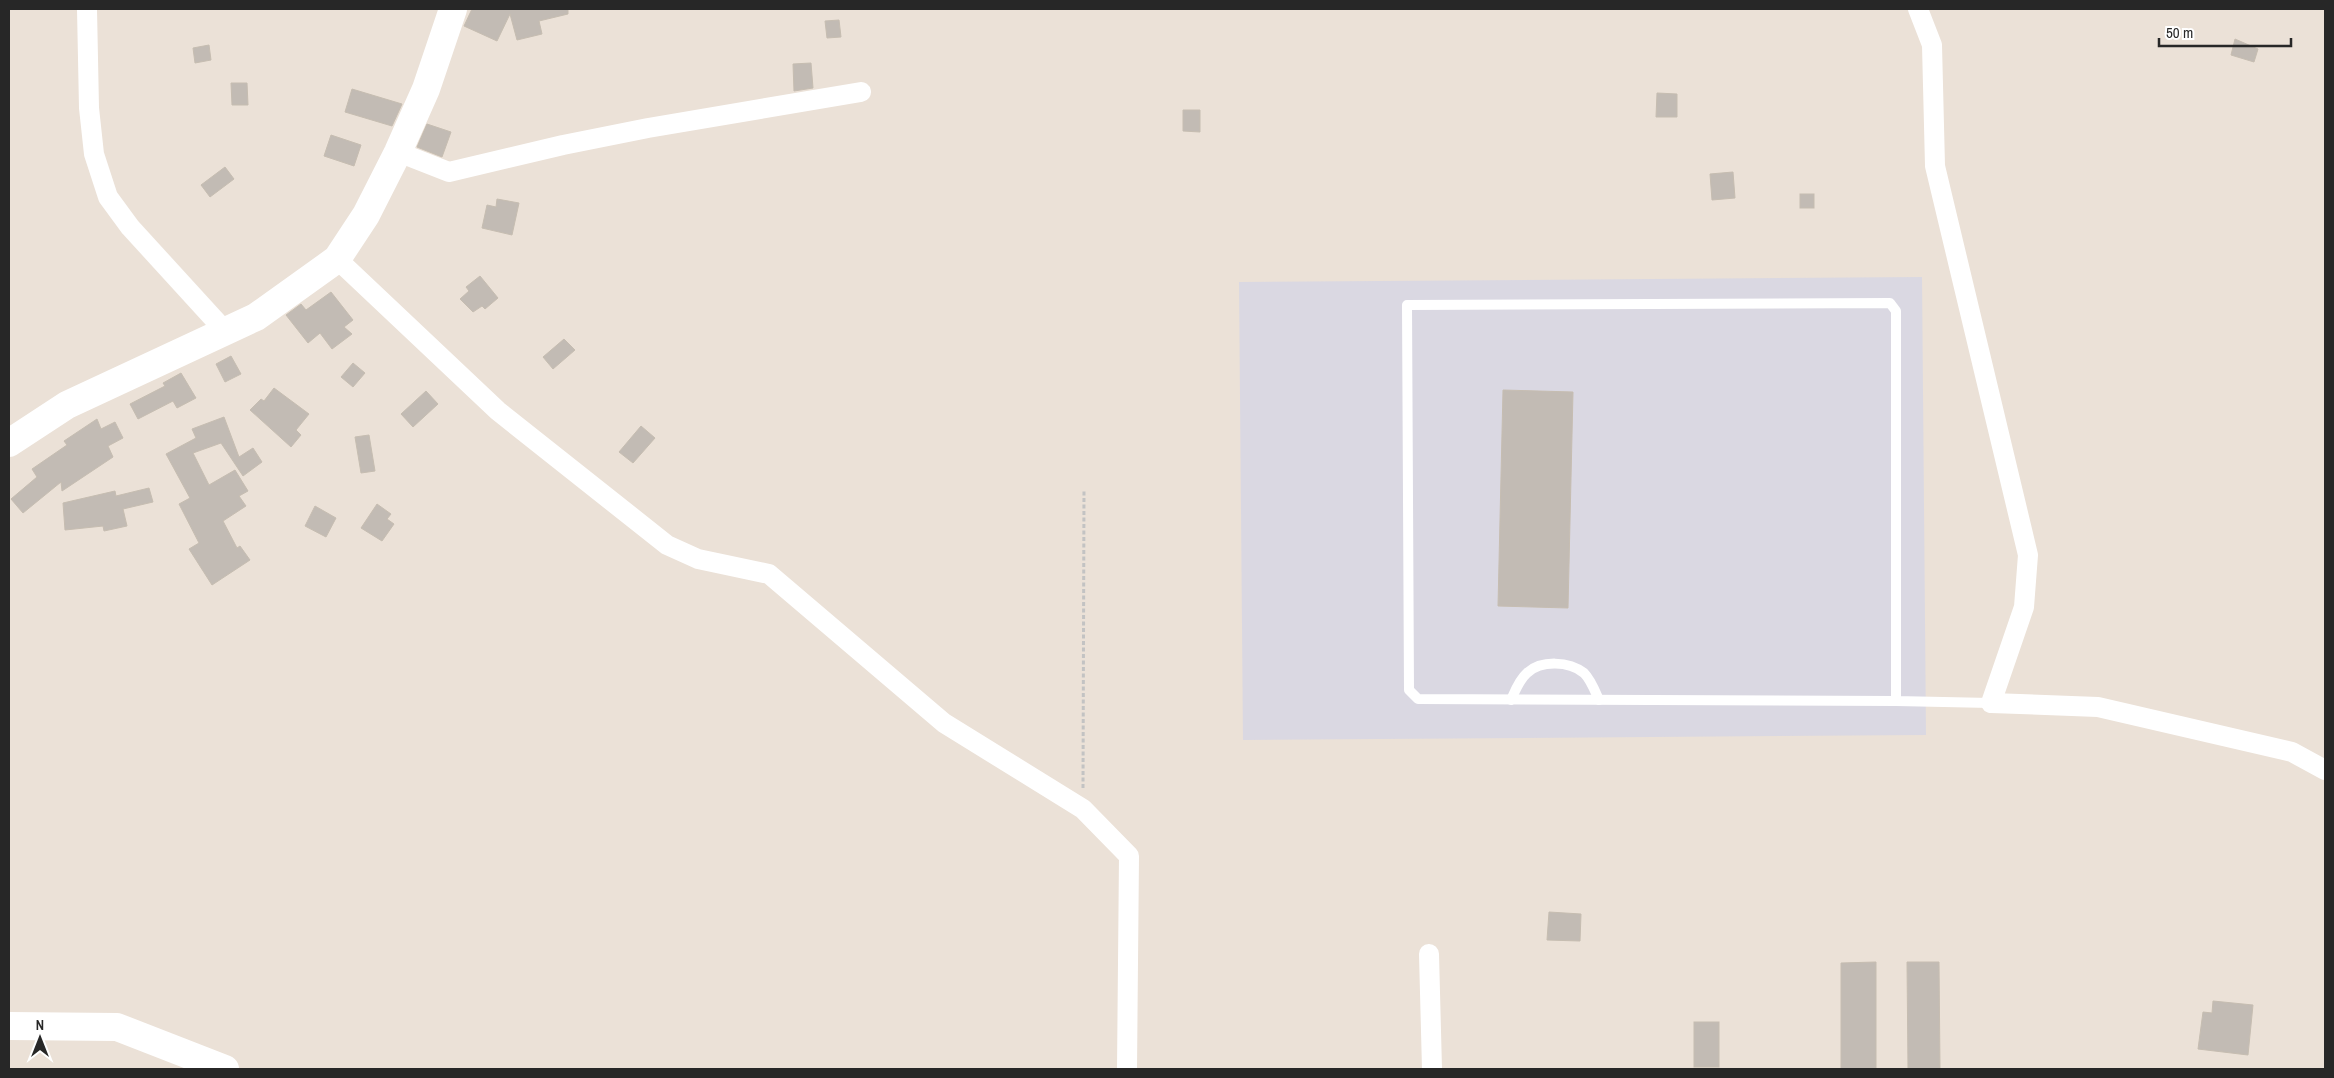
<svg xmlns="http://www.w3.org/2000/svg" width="2334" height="1078" viewBox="0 0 2334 1078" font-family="'Archivo Narrow',sans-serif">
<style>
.industrial{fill:#dad8e2}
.building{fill:#c2bbb4;stroke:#c6bdb1}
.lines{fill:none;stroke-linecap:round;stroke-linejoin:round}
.path{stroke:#c3c3c3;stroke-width:3;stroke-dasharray:4 2.5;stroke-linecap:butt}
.service{stroke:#fff;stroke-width:10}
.minor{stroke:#fff;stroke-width:20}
.secondary{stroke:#fff;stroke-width:28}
</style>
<rect width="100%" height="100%" fill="#ebe1d7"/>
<!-- industrial -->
<polygon class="industrial" points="1922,277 1926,735 1243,740 1239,282"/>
<!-- building -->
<g class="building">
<polygon points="472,9 568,9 568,14 539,21 542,34 517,40 510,14 497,41 464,26"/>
<polygon points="839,20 841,37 827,38 825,21"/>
<polygon points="2235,39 2258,49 2254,62 2231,55"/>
<polygon points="209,45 211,60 195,63 193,48"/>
<polygon points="811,63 813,88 794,91 793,64"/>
<polygon points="231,83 247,83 248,105 232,105"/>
<polygon points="352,89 402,104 392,126 345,112"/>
<polygon points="1657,93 1677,94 1677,117 1656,117"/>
<polygon points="1183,110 1200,110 1200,132 1183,131"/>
<polygon points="427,124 451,132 442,157 417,147"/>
<polygon points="331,135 361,145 354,166 324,156"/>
<polygon points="225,167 234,179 210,197 201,185"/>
<polygon points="1733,172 1735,198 1712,200 1710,174"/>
<rect x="1800" y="194" width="14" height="14"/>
<polygon points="497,199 519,203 512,235 482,228 487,205 496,207"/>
<polygon points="480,276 498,298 485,309 482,306 473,312 460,299 469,291 466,287"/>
<polygon points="331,292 353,320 344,327 352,334 332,349 320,333 308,343 286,315 301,304 306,310"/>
<polygon points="564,339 575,350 553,369 543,357"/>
<polygon points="231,356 241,374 225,382 216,364"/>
<polygon points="353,363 365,373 353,387 341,377"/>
<polygon points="181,373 196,398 177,408 173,401 138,419 130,404 165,386 163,383"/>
<polygon points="274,388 309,414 296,430 301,435 291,447 250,410 261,399 264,401"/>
<polygon points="1503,390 1573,392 1568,608 1498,606"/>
<polygon points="426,391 438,404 413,427 401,414"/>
<polygon points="224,417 239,457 253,448 262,462 243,476 221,443 193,453 209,485 235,470 248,491 239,496 246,506 223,521 237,548 240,546 250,560 212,585 189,549 199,543 179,504 190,498 166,454 196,438 192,429"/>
<polygon points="97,419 101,429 115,422 123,438 108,446 113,457 62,491 61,482 23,513 11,499 37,477 32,469 67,445 64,441"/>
<polygon points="641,426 655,438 633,463 619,452"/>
<polygon points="369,435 375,471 361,473 355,437"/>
<polygon points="149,488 153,502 123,509 127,526 104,531 103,526 65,530 63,503 115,491 116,496"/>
<polygon points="377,504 391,514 387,519 394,524 382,541 361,528"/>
<polygon points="315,506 336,518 326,537 305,526"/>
<polygon points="1549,912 1581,914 1580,941 1547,940"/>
<polygon points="1876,962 1876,1069 1841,1069 1841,963"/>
<polygon points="1907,962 1939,962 1940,1069 1908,1069"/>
<polygon points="2213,1001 2253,1005 2248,1055 2198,1049 2203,1012 2212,1013"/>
<rect x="1694" y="1022" width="25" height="45"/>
</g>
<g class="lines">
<!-- path -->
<polyline class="path" points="1083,788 1084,489"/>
<!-- service -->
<g class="service">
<path d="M1511 700C1515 691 1519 680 1527 673 1541 660 1569 661 1584 673 1591 680 1595 691 1599 700"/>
<polyline points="1896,701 1896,311 1890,303 1407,305 1409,690 1418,699 1896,701 1991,703"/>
</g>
<!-- minor -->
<g class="minor">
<polyline points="87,9 89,108 94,154 108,197 130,227 225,331"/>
<polyline points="1918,9 1932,45 1935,166 2028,555 2024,607 1991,703 2098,707 2292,752 2325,770"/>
<polyline points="398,152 449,172 563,145 648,128 861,92"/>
<polyline points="337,259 498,411 667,545 698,559 769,574 944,723 1083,809 1129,856 1127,1069"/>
<polyline points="1429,954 1432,1069"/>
</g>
<!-- secondary -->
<g class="secondary">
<polyline points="9,443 67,405 256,317 337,259 366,215 398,152 426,89 453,9"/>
<polyline points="9,1026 117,1027 225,1069"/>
</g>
</g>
<!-- border -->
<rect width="2334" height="1078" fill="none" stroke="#272727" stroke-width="20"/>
<!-- north arrow -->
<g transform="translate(40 1038)" stroke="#ffffff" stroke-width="4" paint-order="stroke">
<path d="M0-4L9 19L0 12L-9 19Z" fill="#272727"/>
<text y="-8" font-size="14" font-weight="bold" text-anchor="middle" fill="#272727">N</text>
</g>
<!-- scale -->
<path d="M2159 38v8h132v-8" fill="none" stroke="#272727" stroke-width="2.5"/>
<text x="2166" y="38" font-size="15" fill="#272727" stroke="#ffffff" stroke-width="4" paint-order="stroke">50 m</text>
</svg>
